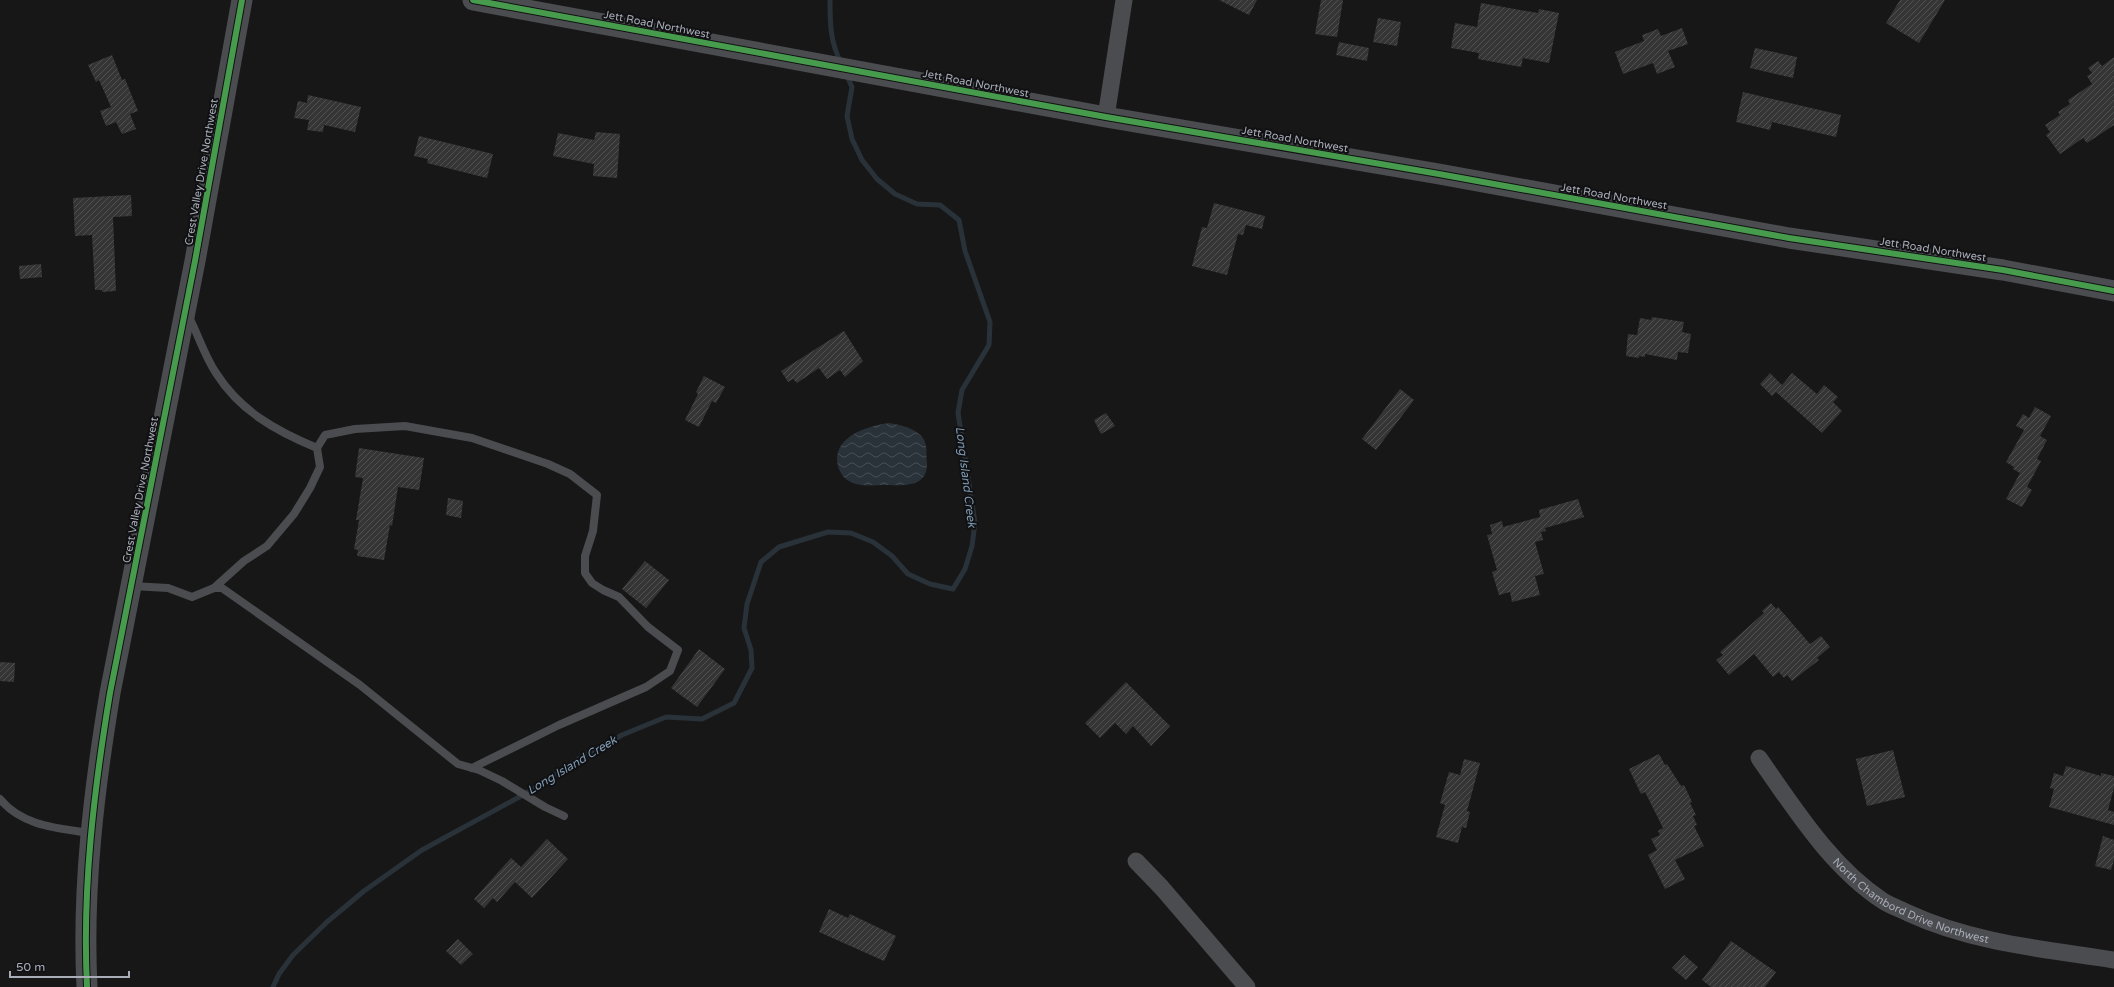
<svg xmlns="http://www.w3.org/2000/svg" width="2114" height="987" viewBox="0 0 2114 987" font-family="'Varela Round',sans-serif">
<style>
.water{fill:url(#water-waves)}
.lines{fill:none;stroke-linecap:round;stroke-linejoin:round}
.stream{stroke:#2a3239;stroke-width:5}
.building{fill:url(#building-hatch)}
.service{stroke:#4b4c50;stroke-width:8}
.minor{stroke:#4b4c50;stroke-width:17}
.tertiary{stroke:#4b4c50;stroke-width:21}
.cycleway-casing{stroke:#111113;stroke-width:8}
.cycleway{stroke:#469c4c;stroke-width:6}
.labels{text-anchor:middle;stroke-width:4;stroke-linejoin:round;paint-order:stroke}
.street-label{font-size:11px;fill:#a8adb8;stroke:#111113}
.water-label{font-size:12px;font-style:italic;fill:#7f9bb3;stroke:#111113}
</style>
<defs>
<pattern id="water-waves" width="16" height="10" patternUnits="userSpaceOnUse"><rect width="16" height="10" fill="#2a3239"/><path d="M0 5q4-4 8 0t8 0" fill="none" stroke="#464d54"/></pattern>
<pattern id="building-hatch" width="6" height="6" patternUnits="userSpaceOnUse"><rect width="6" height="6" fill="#353536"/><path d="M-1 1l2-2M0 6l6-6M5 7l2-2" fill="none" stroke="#4f5051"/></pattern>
</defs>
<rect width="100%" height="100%" fill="#171717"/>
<!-- water -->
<path class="water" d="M889 423C902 425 924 430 926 446 927 451 926 458 927 464 927 489 901 485 884 485 874 485 861 487 851 482 844 479 840 473 838 466 831 437 867 426 889 423Z"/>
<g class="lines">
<!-- stream -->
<g class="stream">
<path d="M830 0C830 24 830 41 841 63"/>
<polyline points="273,987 279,974 293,955 327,922 364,891 422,850 532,790 580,758 622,735 666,717 702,719 734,703 752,668 751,650 744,628 747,604 761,562 779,547 828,532 851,533 873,542 892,556 908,574 930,584 953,589 965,569 972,546 975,523 958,413 962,390 989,345 990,322 965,251 959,220 940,205 917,204 895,194 877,179 862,160 852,139 847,116 852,87 847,76"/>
</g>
</g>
<!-- building -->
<g class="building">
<polygon points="1219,0 1257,0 1249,15"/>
<polygon points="1321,0 1343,0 1337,37 1315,34"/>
<polygon points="1900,0 1945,0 1919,43 1886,23"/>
<polygon points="1481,3 1538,13 1539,9 1559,13 1549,63 1523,58 1521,67 1478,59 1479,53 1451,48 1455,23 1477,27"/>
<polygon points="1378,18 1401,22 1397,46 1373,42"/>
<polygon points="1682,28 1688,44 1668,51 1675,67 1657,74 1653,63 1623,74 1615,52 1644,41 1642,35 1658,29 1661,36"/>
<polygon points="1339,42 1369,48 1367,61 1336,55"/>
<polygon points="1755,48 1797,57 1793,78 1750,68"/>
<polygon points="112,55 122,80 125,79 138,111 130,114 136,129 122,134 116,122 106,126 100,111 111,107 99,80 96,82 88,65"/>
<polygon points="2114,57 2114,125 2087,143 2083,138 2060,154 2046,135 2050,132 2045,125 2060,115 2058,112 2070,104 2068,100 2092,84 2087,76 2092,73 2088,68 2098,61 2102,66"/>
<polygon points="1743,92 1841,115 1836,137 1772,122 1770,130 1736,122"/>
<polygon points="308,95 361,107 355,132 324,125 323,132 307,130 309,120 294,118 298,101 307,103"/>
<polygon points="596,132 620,134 617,178 593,176 594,164 553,156 558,133 594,140"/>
<polygon points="419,136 493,154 487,178 427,163 428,159 414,156"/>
<polygon points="131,195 132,216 113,217 116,291 102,292 102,290 95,290 92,235 75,236 73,198"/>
<polygon points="1214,203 1265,216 1262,229 1246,225 1243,235 1238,234 1227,275 1192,266 1202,227 1207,228"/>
<polygon points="41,264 42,277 20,279 19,266"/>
<polygon points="1652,317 1684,322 1682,332 1691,334 1688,353 1678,352 1677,360 1645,354 1645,357 1639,356 1639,358 1626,356 1628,334 1637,335 1640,318 1651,320"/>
<polygon points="844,331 863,361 845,377 840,370 827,379 819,368 797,383 793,379 788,382 781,371"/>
<polygon points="1770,373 1782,385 1792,373 1817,394 1824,385 1838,397 1833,402 1842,411 1822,433 1776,392 1772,396 1760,384"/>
<polygon points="704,376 725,387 716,403 712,401 699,427 685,420 698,394 696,392"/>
<polygon points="1400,389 1414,400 1376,450 1362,439"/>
<polygon points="2035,407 2051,416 2040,436 2047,440 2037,459 2041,461 2027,487 2032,490 2022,507 2006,499 2020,473 2013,469 2014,467 2006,462 2024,430 2016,426 2023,414 2029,418"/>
<polygon points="1106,413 1115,426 1101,434 1094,420"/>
<polygon points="359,448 424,458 419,490 398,487 392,526 390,525 384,560 357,556 358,550 354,549 359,520 356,520 363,478 355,477"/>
<polygon points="448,498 463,501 461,518 446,515"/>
<polygon points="1578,499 1584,517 1545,528 1546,531 1541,532 1543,540 1535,542 1544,574 1535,576 1540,595 1512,602 1510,592 1499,595 1492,572 1497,570 1487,535 1492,534 1490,525 1502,521 1503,527 1540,517 1539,510"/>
<polygon points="645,561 669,580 646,608 622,589"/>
<polygon points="1771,603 1776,609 1778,607 1810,644 1821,636 1830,647 1817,658 1819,660 1792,681 1787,675 1784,678 1779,672 1773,677 1754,654 1729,675 1716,660 1723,655 1720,652 1764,613 1762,611"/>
<polygon points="699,649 725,669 697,707 671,688"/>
<polygon points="0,662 15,663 14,682 0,681"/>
<polygon points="1126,682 1170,726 1151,746 1133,726 1126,734 1115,723 1100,738 1085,723"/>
<polygon points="1893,750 1905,797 1867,806 1856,759"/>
<polygon points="1659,754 1665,765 1667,764 1681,786 1684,785 1692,802 1690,803 1696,815 1693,816 1697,825 1694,826 1704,846 1675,860 1685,879 1665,889 1648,855 1657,850 1651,839 1660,835 1658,831 1663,828 1645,792 1641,794 1629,769"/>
<polygon points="1464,759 1480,763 1467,811 1470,812 1466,828 1462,827 1458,843 1436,837 1445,805 1440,803 1449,772 1460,775"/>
<polygon points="2066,766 2101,776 2101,773 2114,776 2114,788 2108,810 2114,812 2114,825 2049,807 2054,789 2050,788 2054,773 2063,776"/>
<polygon points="2103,836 2114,840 2114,860 2111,870 2095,866"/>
<polygon points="547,839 568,859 532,898 515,882 497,902 493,898 484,908 474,899 511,858 521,867"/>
<polygon points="829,909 848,918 850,914 896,936 884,961 819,932"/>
<polygon points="458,939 473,954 461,965 446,951"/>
<polygon points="1731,941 1776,972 1765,987 1711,987 1702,980"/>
<polygon points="1684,955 1698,967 1686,980 1672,968"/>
</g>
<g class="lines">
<!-- service -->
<g class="service">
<path d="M188 315C198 334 204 355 216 373 240 411 276 431 317 448L320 467 310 488 294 514 267 546 244 561 214 588"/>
<polyline points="317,448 325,435 355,429 405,426 472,438 548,464 570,474 597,495 593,531 585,556 585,573 592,583 603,590 619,597 648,627 678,650 670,671 646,687 559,725 472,768"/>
<polyline points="132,586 168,588 192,597 214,588 222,588 360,685 458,764 479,770 502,781 545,807 564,816"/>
<path d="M0 799C22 826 57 828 90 833"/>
</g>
<!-- minor -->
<g class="minor">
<polyline points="1106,117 1124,0"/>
<path id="s1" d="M1759 758C1795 809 1830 866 1883 901 1891 906 1900 909 1908 913 1973 943 2044 949 2114 960"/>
<polyline points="1136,861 1162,888 1247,987"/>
</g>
<!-- tertiary -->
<g class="tertiary">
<polyline points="473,0 1106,117 1439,174 1789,238 2003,270 2114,291"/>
<path d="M87 987C82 888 94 790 110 693L195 261 242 0"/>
</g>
<defs>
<g id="cycleway">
<polyline points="473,0 1106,117 1439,174 1789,238 2003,270 2114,291"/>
<path d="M87 987C82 888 94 790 110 693L195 261 242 0"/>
</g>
</defs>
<!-- cycleway casing -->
<use href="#cycleway" class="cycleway-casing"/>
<!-- cycleway -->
<use href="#cycleway" class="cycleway"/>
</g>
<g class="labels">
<!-- street labels -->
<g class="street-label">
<text transform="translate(657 24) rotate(11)" y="4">Jett Road Northwest</text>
<text transform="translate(976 83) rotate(11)" y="4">Jett Road Northwest</text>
<text transform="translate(1295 139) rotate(10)" y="4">Jett Road Northwest</text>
<text transform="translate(201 172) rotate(-80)" y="4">Crest Valley Drive Northwest</text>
<text transform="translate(1614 196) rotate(10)" y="4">Jett Road Northwest</text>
<text transform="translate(1933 249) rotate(9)" y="4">Jett Road Northwest</text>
<text transform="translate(140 490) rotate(-79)" y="4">Crest Valley Drive Northwest</text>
<text dy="4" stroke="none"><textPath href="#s1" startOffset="215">North Chambord Drive Northwest</textPath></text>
</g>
<!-- water labels -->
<g class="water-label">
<text transform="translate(966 477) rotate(83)" y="4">Long Island Creek</text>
<text transform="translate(572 765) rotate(-31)" y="4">Long Island Creek</text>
</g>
</g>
<!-- scale -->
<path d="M10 971v6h119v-6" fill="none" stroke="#a8adb8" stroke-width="2"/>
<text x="16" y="971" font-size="12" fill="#a8adb8" stroke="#111113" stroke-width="3" paint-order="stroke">50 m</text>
</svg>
